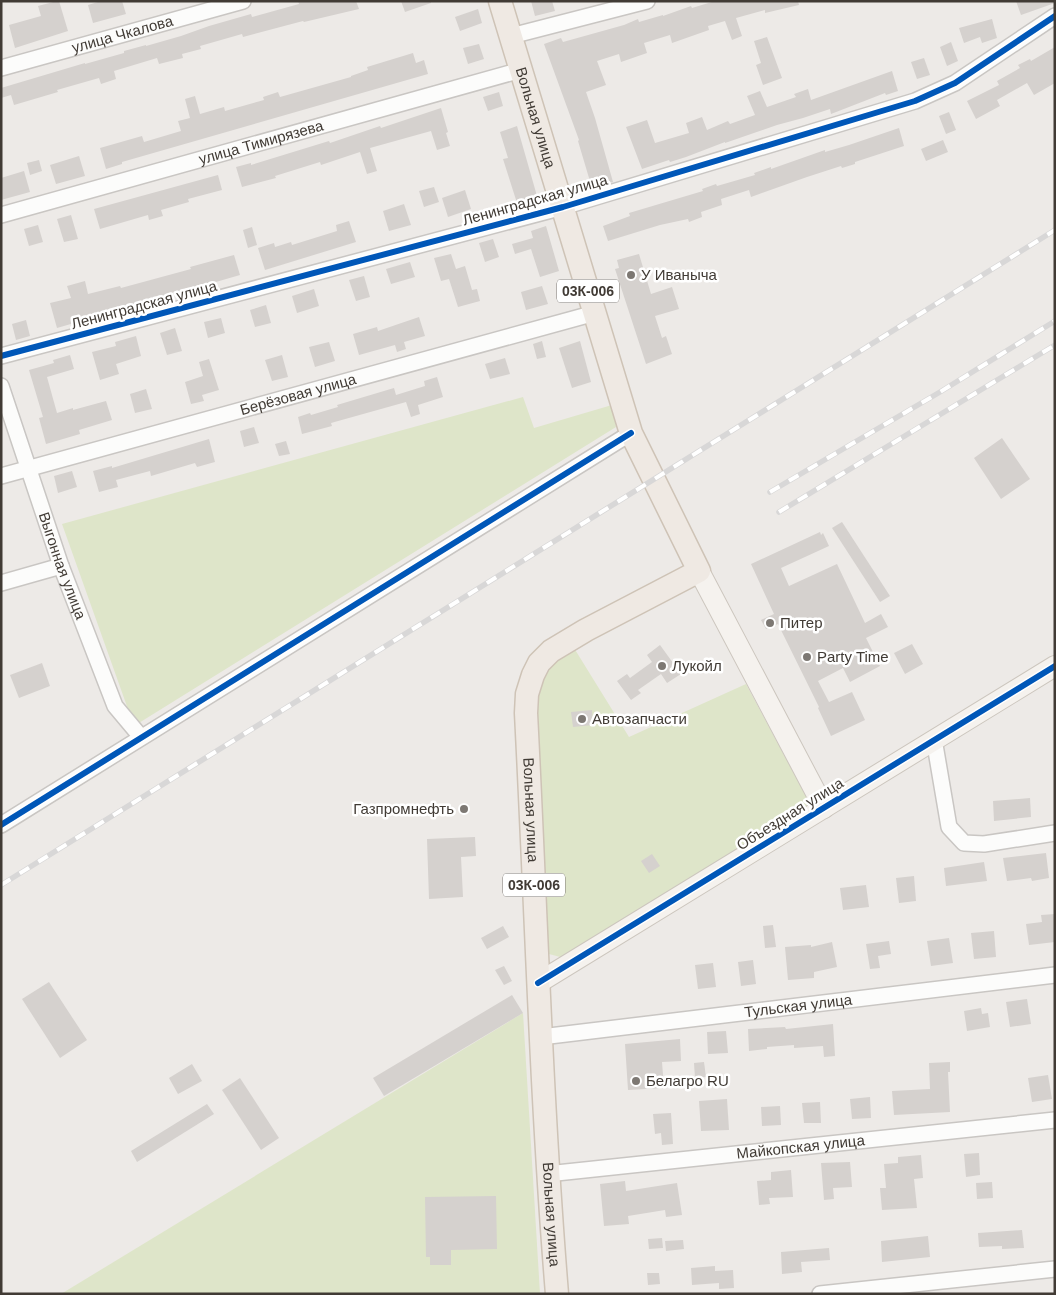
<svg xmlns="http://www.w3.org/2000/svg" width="1056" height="1295" viewBox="0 0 1056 1295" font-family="Helvetica,sans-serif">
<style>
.green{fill:#dee5c9}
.building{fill:#d5d1ce}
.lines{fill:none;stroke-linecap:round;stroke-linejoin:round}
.street-casing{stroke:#c9c6c3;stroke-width:18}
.secondary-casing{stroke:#ccc6be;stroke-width:22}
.primary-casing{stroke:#cec3b6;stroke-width:25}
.street{stroke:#fcfcfb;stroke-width:15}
.secondary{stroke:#f5f2ee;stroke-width:20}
.primary{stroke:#efe9e3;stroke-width:22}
.rail-casing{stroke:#d8d7d7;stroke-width:5.5}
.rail{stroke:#fff;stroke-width:4;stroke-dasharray:11;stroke-linecap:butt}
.cycleway-casing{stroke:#fff;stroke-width:9}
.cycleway{stroke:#0057b8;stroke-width:6}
.poi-dot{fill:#7d7873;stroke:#fff;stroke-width:2}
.labels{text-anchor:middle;stroke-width:5;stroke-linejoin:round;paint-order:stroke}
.shield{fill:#fff;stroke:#7a7672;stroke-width:1}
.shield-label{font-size:14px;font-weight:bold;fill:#413b35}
.street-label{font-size:15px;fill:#413b35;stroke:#fff}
.poi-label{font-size:15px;fill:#413b35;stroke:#fff;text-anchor:start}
</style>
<rect width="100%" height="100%" fill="#edeae7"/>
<!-- green -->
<g class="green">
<polygon points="523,397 534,428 612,405 616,427 134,726 62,524"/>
<polygon points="574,648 629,737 746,684 812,807 564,958 549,954 535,717 538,677 550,660"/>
<polygon points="523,1013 540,1294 61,1294"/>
</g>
<!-- building -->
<g class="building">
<polygon points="57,1 59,1 68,31 15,48 9,25 41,16 38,6"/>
<polygon points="101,1 122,1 126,14 93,23 88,5"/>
<polygon points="298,1 356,1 359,9 304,22 303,21 243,37 242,34 200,46 201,49 182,54 183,58 159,64 157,58 114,71 116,79 101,84 99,78 57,90 58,92 14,105 11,95 1,98 1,88 85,63 85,64 124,53 124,51 146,45 146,46 181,36 209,26 251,14 252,17 299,4"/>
<polygon points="401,1 431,1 431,3 405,12"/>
<polygon points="531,1 552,1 555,11 535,16"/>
<polygon points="715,1 798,1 799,5 765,13 765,10 736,18 742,36 732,40 725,21 708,26 709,30 672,43 670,35 644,43 647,53 621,62 619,54 597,61 606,85 586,92 595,118 613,182 592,188 578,141 579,140 544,44 561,38 563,42 624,25 638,19 639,22 663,15 663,16 691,6 692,8"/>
<polygon points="1016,1 1055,1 1055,3 1021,15"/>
<polygon points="478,9 482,23 460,31 455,17"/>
<polygon points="992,19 997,38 982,43 980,37 964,43 959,28"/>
<polygon points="767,37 782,78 763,85 756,65 761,63 754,41"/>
<polygon points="951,42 958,61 947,66 940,47"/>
<polygon points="479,44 484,59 468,64 463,48"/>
<polygon points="1055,47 1055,83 1034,95 1027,83 997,100 1000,106 976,119 967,101 999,85 997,81 1020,68 1018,65 1030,59 1031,61"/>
<polygon points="413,53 416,63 424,60 428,74 122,162 122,164 106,169 100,148 142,136 144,142 181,131 178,121 190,118 185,99 195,96 200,114 224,107 225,111 264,100 263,97 278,92 280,97 351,77 351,76 368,70 367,67"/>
<polygon points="924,58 930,75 917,79 911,62"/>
<polygon points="892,71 898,91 886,95 885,93 831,114 830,109 803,118 777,125 725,143 725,142 686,157 670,162 669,160 642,169 626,127 647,120 655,143 689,133 686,123 702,117 707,130 728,121 730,124 755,115 747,96 760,91 767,107 796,97 794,94 808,89 811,100"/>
<polygon points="499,92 503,106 488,111 483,97"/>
<polygon points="441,108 448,132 446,133 450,146 437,150 431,131 370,148 377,171 367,174 360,152 321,165 320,162 275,176 276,178 242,187 236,167 251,163 251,165 329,141 330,143 380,126 381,128"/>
<polygon points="949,112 956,130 946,134 939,116"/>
<polygon points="517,126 537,196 517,203 503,159 508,158 500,132"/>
<polygon points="899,128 904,146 855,162 855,164 842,168 841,166 807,177 751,197 749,190 721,199 722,205 701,212 702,217 689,222 688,219 660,225 608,241 603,226 630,216 629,213 703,191 702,189 716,184 717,186 755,175 754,173 771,167 771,169 825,150 825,152 849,145"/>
<polygon points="943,140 948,152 926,161 921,149"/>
<polygon points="79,156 85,176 56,184 50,165"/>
<polygon points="39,160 42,171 30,175 27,163"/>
<polygon points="24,171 30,192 1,200 1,178"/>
<polygon points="218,175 222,190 188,199 189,202 161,210 163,216 149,220 148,215 100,229 94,209"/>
<polygon points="434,187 439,202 424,207 419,191"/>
<polygon points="465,190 471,209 448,217 442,198"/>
<polygon points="404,204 411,225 389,231 383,211"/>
<polygon points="71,215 78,239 64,242 57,219"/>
<polygon points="349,221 356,242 265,270 258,248 274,243 275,247 291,242 292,245 337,231 336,225"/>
<polygon points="38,225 43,242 29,246 24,229"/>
<polygon points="546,226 559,271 540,277 531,249 515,254 512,244 533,238 531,231"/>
<polygon points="252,227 257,245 248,248 243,230"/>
<polygon points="493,239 499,257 485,262 479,243"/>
<polygon points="451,254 456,269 465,266 472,290 477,289 480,301 458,307 449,279 441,281 434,258"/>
<polygon points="639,254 651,294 672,287 679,309 655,316 662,338 666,336 672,354 646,364 615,269 619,268 617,260"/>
<polygon points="234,255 240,275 57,328 50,303 71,298 67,286 85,281 88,294 120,286 121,288 191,269 190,267"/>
<polygon points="410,262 415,277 391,284 386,269"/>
<polygon points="364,276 370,297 356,301 349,280"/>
<polygon points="542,286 548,304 526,310 521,292"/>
<polygon points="314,289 319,306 297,313 292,296"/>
<polygon points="266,305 271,323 255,327 250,310"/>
<polygon points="419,317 425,336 404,342 406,349 397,352 395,345 359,355 353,334 377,327 378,331"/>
<polygon points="221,318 225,333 208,338 204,322"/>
<polygon points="26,320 30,336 16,340 12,324"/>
<polygon points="175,328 182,351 167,355 160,333"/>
<polygon points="136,336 141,356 116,364 119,374 100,380 92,352 116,346 115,342"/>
<polygon points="542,341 546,357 537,359 533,344"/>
<polygon points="580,341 591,382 572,388 559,348"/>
<polygon points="329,342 335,361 315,367 309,347"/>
<polygon points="70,355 74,369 47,377 57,413 73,408 73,410 106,401 112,420 79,430 80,434 46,444 39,418 43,417 29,370 54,363 53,360"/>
<polygon points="282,355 288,377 272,381 265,360"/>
<polygon points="505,358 510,374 490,379 485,364"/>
<polygon points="209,359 219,390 202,395 204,401 191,404 185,382 203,376 199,362"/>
<polygon points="437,377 443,397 418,405 420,414 411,417 406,402 331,423 332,426 302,434 298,417 310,413 311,415 338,407 337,405 394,388 396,395 425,386 424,381"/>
<polygon points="146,389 152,409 135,413 130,394"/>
<polygon points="254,427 259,443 244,447 240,431"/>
<polygon points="1002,438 1030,479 1001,499 974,458"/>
<polygon points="209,439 215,462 197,467 195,463 151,476 150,471 116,480 118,487 99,492 93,471 112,466 112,468"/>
<polygon points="286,441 290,454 279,456 275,444"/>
<polygon points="72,471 77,487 58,493 54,476"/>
<polygon points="842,522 890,596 880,602 832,528"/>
<polygon points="820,532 821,535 823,533 829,546 781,568 789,586 837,564 865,623 881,614 888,627 866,638 880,666 850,682 843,668 818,681 829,702 852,692 865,720 831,736 818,708 819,707 778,624 766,629 761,620 774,614 751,564"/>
<polygon points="912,644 923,664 905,674 894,653"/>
<polygon points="660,645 681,674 667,683 661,674 638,690 641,693 631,700 617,681 627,674 630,678 652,662 647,655"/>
<polygon points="42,663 50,686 19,698 10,675"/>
<polygon points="592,710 593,725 573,727 571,712"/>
<polygon points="1030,798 1031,817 994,821 993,801"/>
<polygon points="475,837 476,856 461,857 463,897 429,899 427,839"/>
<polygon points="1046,853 1049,878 1032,881 1031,878 1007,881 1003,858"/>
<polygon points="652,854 660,866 649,873 641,861"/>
<polygon points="984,862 987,881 946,886 944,868"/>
<polygon points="914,876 916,901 899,903 896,878"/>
<polygon points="866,885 869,907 843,910 840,888"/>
<polygon points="1055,914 1055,942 1029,945 1026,924 1042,922 1041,915"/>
<polygon points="773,925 776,947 765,948 763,926"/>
<polygon points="503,926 509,937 487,949 481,938"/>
<polygon points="994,931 996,957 974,959 971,933"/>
<polygon points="949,938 953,963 931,966 927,941"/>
<polygon points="889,941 891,954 878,956 880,968 870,969 866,944"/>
<polygon points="832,942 837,967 814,972 814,978 788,980 785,947 811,945 811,947"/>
<polygon points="753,960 756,984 741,986 738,962"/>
<polygon points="713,963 716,987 698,989 695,965"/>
<polygon points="504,966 512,981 504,985 495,970"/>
<polygon points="49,982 87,1040 60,1058 22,999"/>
<polygon points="512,995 523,1013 384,1096 373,1078"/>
<polygon points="1027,999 1031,1024 1010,1027 1006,1002"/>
<polygon points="981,1008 982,1014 988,1013 990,1027 967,1031 964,1011"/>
<polygon points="833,1024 835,1056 824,1057 823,1046 794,1048 794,1045 767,1047 767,1049 749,1051 748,1029 785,1027 786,1029"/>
<polygon points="726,1031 728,1053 708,1054 707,1032"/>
<polygon points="680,1039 681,1061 662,1062 664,1088 628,1090 625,1044"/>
<polygon points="704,1062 706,1077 695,1078 694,1063"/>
<polygon points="950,1062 950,1072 948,1072 950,1112 894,1115 892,1091 930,1089 929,1063"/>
<polygon points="192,1064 202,1081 178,1094 169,1078"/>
<polygon points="1048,1075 1052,1099 1032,1102 1028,1078"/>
<polygon points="240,1078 279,1138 261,1150 222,1090"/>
<polygon points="870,1097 871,1118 852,1119 850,1099"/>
<polygon points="727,1099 729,1130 701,1131 699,1101"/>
<polygon points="820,1102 821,1123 804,1123 802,1103"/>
<polygon points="207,1104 214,1114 137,1162 131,1151"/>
<polygon points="780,1106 781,1125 762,1126 761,1107"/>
<polygon points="671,1113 673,1144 662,1145 661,1133 655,1134 653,1114"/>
<polygon points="979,1153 980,1175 966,1177 964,1154"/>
<polygon points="921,1155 923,1178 914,1179 917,1208 882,1210 880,1188 886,1188 884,1164 898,1163 898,1157"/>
<polygon points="850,1162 852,1187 833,1188 834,1199 824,1200 821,1163"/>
<polygon points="791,1170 793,1197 769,1198 770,1204 759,1205 757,1181 771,1180 771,1172"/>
<polygon points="625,1181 626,1191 677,1183 682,1215 666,1217 665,1210 628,1216 629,1224 604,1226 600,1184"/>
<polygon points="992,1182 993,1198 977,1199 976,1183"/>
<polygon points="496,1196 497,1249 451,1250 451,1265 430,1265 430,1257 426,1257 425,1197"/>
<polygon points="1022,1230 1024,1248 1002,1249 1002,1246 979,1247 978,1233"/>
<polygon points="928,1236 930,1257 882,1262 881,1241"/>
<polygon points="662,1238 663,1248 649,1249 648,1239"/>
<polygon points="683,1240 684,1249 666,1251 665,1241"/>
<polygon points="829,1248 830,1260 801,1262 802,1272 782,1274 781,1252"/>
<polygon points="715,1266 715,1271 733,1270 734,1288 719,1289 719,1283 692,1285 691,1268"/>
<polygon points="647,1273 659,1273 660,1284 648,1285"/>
</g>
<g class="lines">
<defs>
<g id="street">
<polyline points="511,36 647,1"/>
<path id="s1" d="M1 68 243 1"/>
<path id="s2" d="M1 215 521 70"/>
<polyline points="1,356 563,207 915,101 955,83 1055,16"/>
<path id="s3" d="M1 386 61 566 115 706 141 737"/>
<path id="s4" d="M1 476 595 313"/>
<polyline points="1,583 61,566"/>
<polyline points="934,739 949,827 964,843 984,844 1055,833"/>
<polyline points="1,825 631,433"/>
<path id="s5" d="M541 1037 1055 975"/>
<path id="s6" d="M547 1174 1055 1120"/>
<polyline points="820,1294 1055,1269"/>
</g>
<g id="secondary">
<polyline points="699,571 824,808"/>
<polyline points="538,983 1055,666"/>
</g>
<g id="primary">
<path id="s7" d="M500 1 631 433 699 571 586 630 551 651 539 663 533 675 527 694 526 713C536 906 541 1100 557 1294"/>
</g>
</defs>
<!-- street casing -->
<use href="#street" class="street-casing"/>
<!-- secondary casing -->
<use href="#secondary" class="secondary-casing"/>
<!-- primary casing -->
<use href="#primary" class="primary-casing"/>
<!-- street -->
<use href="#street" class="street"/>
<!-- secondary -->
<use href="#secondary" class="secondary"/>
<!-- primary -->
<use href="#primary" class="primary"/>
<defs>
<g id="rail">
<polyline points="770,492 940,392 1055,321"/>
<polyline points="779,512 1055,345"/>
<polyline points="1,885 1055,230"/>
</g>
</defs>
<!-- rail casing -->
<use href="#rail" class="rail-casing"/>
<!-- rail -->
<use href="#rail" class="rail"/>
<defs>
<g id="cycleway">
<polyline points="1,356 563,207 915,101 955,83 1055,16"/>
<polyline points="1,825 631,433"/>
<polyline points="538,983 1055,666"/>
</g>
</defs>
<!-- cycleway casing -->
<use href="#cycleway" class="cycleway-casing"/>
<!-- cycleway -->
<use href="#cycleway" class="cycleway"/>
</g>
<!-- markers -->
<g class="poi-dot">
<circle cx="631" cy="275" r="5"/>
<circle cx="770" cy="623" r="5"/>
<circle cx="807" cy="657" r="5"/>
<circle cx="662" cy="666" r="5"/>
<circle cx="582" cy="719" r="5"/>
<circle cx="464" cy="809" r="5"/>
<circle cx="636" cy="1081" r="5"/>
</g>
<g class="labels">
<!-- shield labels -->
<g class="shield">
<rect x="557" y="279.5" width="62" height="23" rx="4"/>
<rect x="503" y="873.5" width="62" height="23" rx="4"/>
</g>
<g class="shield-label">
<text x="588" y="296">03К-006</text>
<text x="534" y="890">03К-006</text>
</g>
<!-- street labels -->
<g class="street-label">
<text dy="5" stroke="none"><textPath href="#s1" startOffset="126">улица Чкалова</textPath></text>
<text dy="5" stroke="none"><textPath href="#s7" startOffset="122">Вольная улица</textPath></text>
<text dy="5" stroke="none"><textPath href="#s2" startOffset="270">улица Тимирязева</textPath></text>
<text transform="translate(535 200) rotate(-16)" y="5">Ленинградская улица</text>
<text transform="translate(144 305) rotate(-15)" y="5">Ленинградская улица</text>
<text dy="5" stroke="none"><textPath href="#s4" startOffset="308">Берёзовая улица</textPath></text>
<text dy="5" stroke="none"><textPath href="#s3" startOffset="190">Выгонная улица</textPath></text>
<text dy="5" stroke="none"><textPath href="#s7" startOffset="940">Вольная улица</textPath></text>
<text transform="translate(790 814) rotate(-32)" y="5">Объездная улица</text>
<text dy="5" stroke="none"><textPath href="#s5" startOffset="259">Тульская улица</textPath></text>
<text dy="5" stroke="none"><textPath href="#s6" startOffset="255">Майкопская улица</textPath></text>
<text dy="5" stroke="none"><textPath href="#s7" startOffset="1345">Вольная улица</textPath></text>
</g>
<!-- poi labels -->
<g class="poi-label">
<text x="641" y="280">У Иваныча</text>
<text x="780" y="628">Питер</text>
<text x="817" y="662">Party Time</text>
<text x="672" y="671">Лукойл</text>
<text x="592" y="724">Автозапчасти</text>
<text x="454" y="814" text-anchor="end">Газпромнефть</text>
<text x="646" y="1086">Белагро RU</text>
</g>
</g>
<!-- border -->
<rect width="1056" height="1295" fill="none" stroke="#413b35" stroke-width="5"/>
</svg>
